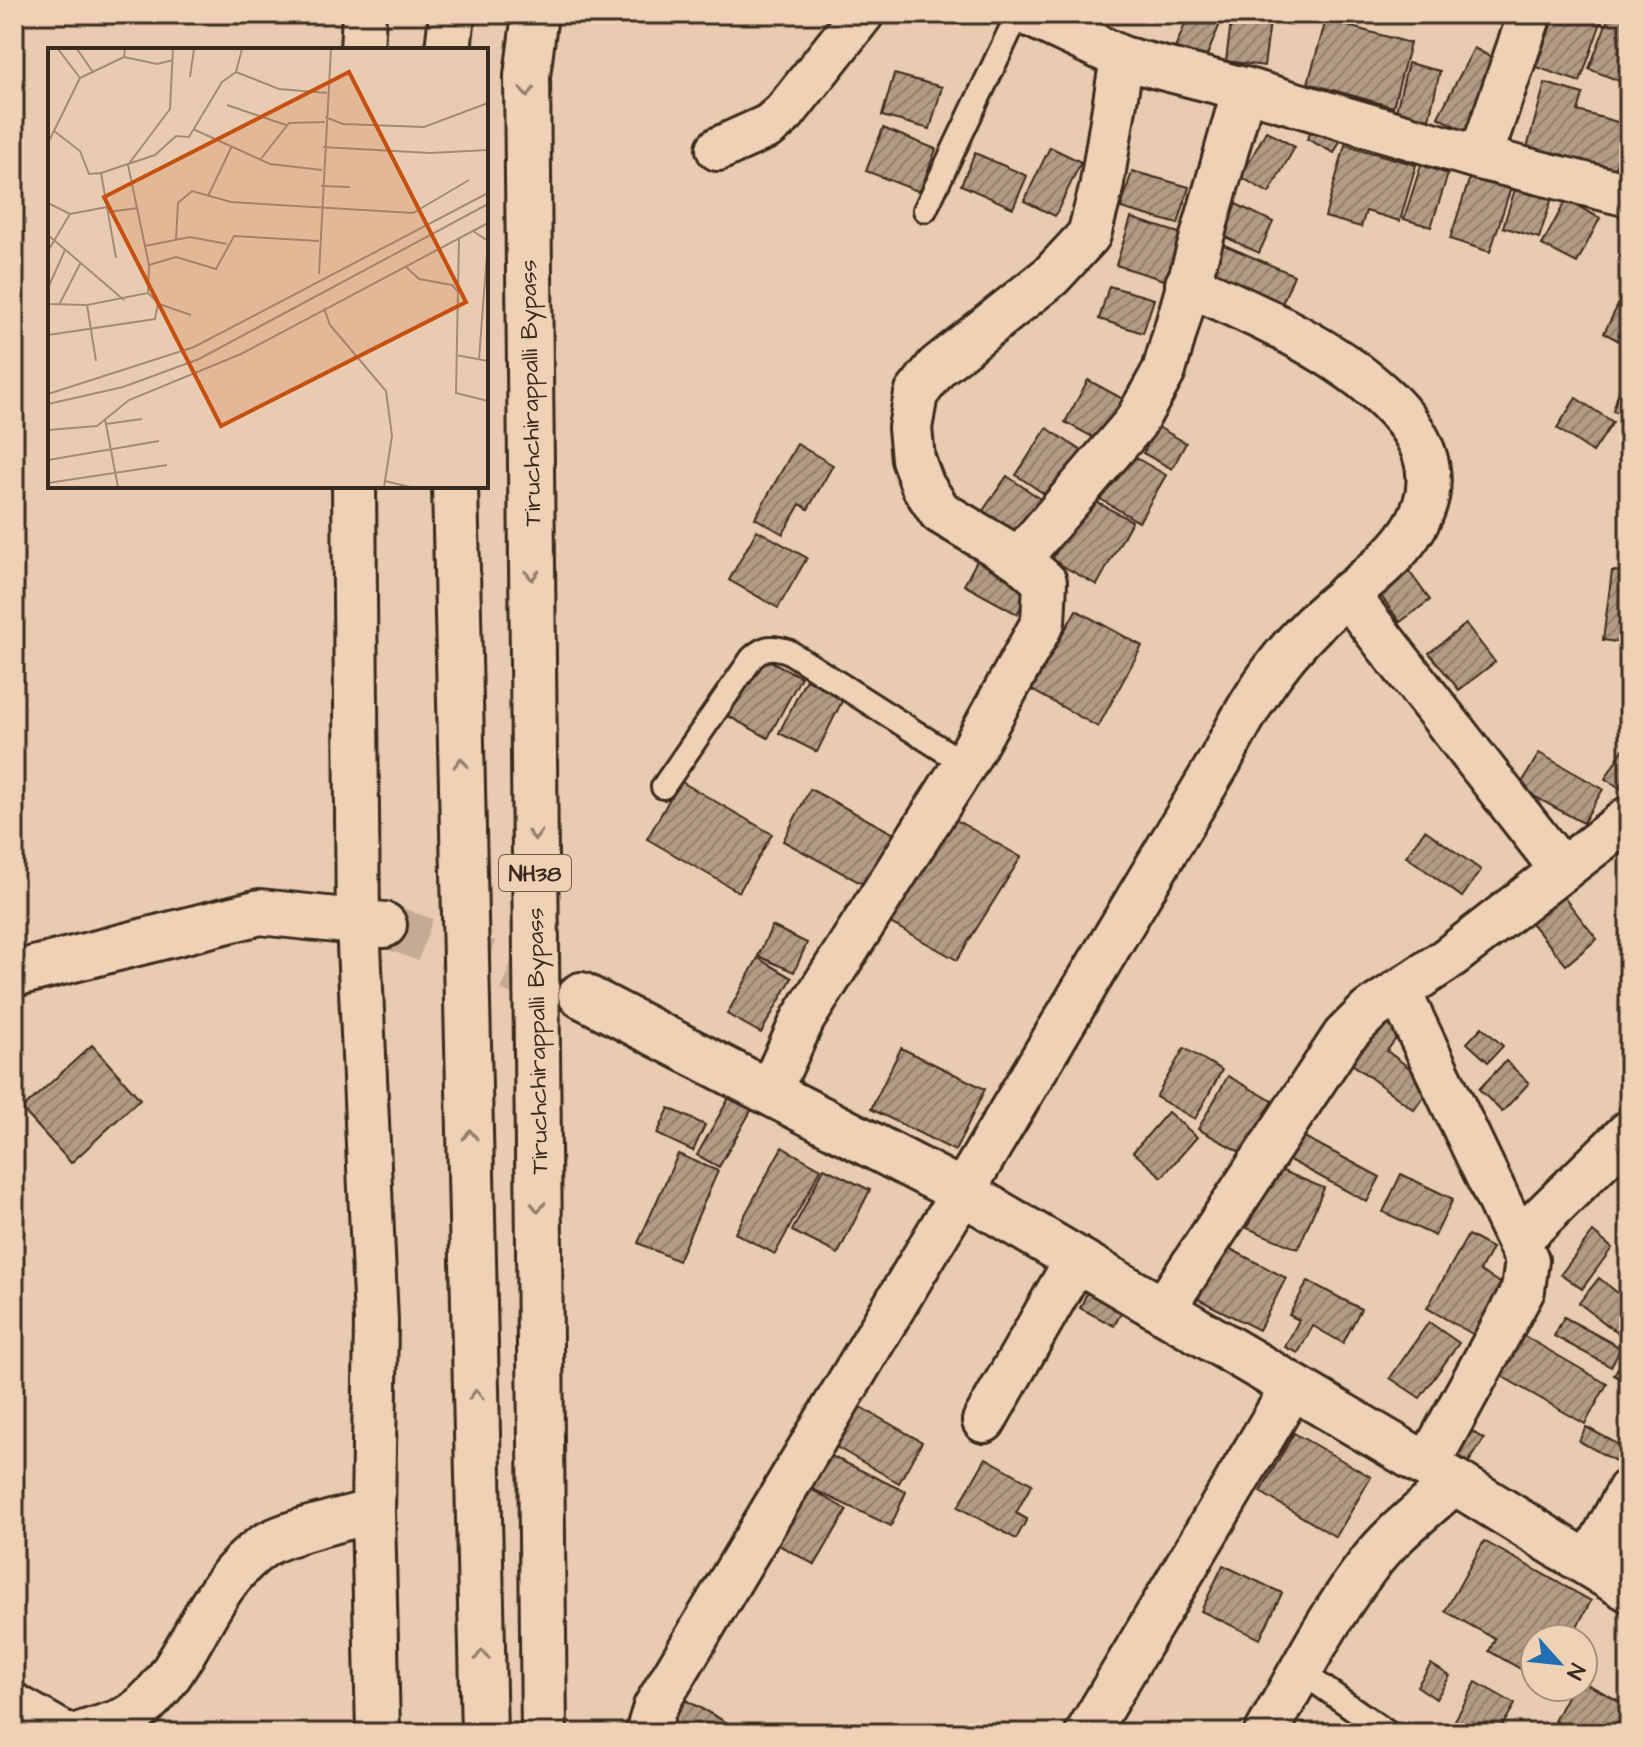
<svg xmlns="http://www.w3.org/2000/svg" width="1643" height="1747" viewBox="0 0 1643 1747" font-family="'Architects Daughter',sans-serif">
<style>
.building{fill:url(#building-hatch);stroke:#3b2a1e;stroke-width:2}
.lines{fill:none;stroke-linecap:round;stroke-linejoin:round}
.secondary-tunnel{stroke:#c5ab93;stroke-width:44;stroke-dasharray:44 22;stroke-linecap:butt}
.lane-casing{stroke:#3b2a1e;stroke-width:28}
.street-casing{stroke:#3b2a1e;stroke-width:48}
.secondary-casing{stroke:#3b2a1e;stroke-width:50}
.highway-casing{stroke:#3b2a1e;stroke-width:50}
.lane{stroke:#efd2b6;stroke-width:22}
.street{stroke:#efd2b6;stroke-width:42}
.secondary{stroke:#efd2b6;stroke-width:44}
.highway{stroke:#efd2b6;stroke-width:44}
.oneway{stroke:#957e6a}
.labels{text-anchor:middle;stroke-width:6;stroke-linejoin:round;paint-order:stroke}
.shield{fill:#efd2b6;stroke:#715c4c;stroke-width:2}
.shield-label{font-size:22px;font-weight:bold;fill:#3b2a1e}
.street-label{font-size:24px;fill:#3b2a1e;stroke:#efd2b6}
.inset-road{fill:none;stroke:#a38b76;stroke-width:2}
.view{fill:#c55010;fill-opacity:0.15;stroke:#c55010;stroke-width:4}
.inset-edge{fill:none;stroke:#3b2a1e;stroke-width:4}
</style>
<defs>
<pattern id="building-hatch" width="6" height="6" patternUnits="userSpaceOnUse" patternTransform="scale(2)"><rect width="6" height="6" fill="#b49b85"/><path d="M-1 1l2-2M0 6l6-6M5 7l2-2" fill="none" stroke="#947f6c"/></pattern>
</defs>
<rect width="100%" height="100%" fill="#e8cbb0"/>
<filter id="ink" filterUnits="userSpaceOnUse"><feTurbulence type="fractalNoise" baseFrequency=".0125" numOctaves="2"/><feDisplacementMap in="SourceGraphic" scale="16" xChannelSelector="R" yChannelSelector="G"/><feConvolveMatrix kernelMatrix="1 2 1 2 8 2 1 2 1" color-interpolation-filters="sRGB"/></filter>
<g filter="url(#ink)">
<!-- building -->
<g class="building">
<polygon points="1189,14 1224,14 1204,63 1174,51"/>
<polygon points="1232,14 1271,15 1264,66 1226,61"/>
<polygon points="1555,14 1604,14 1580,82 1536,67"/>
<polygon points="1610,14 1629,14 1627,84 1589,69"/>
<polygon points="1326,20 1410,43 1393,107 1308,83"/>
<polygon points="1474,48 1508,66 1472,135 1438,117"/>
<polygon points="1408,63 1440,71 1429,119 1396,111"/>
<polygon points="894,74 942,87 930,129 882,116"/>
<polygon points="1545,83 1583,94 1578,111 1628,125 1614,172 1527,148"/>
<polygon points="1317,120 1344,133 1334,153 1307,139"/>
<polygon points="883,128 936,149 920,192 866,171"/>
<polygon points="1266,131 1295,147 1269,193 1241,177"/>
<polygon points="1345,145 1416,165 1400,221 1366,211 1361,227 1325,217"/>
<polygon points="1050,147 1081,162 1055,216 1024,201"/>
<polygon points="975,153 1027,176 1013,208 961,185"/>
<polygon points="1421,165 1448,174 1431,227 1404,219"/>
<polygon points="1132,171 1189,187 1178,224 1121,208"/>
<polygon points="1472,171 1512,184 1490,252 1450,239"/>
<polygon points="1518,180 1554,192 1539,238 1503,227"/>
<polygon points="1566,200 1600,218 1577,263 1542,245"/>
<polygon points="1234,203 1273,222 1259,253 1219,234"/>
<polygon points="1131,218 1182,234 1167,281 1116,265"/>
<polygon points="1215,241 1294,275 1280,309 1200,274"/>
<polygon points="1109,286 1154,299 1143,333 1099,319"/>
<polygon points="1618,305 1629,311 1629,346 1604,333"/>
<polygon points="1625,370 1629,371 1629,416 1613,411"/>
<polygon points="1088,380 1132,404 1109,446 1065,422"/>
<polygon points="1576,398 1613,422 1593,452 1557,428"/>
<polygon points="1158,427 1186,443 1172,469 1143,453"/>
<polygon points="1047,428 1092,458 1061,505 1016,475"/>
<polygon points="797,444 833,465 808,509 800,504 783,534 755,518"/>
<polygon points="1124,451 1166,475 1139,522 1097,497"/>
<polygon points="1007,476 1051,506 1027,543 982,512"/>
<polygon points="1087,497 1132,521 1097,585 1052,560"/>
<polygon points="757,530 807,558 778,608 729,580"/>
<polygon points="981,553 1035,582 1017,614 964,585"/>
<polygon points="1403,563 1430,600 1400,622 1373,585"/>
<polygon points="1612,571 1629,572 1629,644 1603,640"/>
<polygon points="1076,610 1142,646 1098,727 1032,690"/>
<polygon points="1466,624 1495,662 1459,690 1429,653"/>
<polygon points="761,656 801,677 768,738 728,716"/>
<polygon points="806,679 844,697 817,752 779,733"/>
<polygon points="1625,746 1629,748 1629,793 1605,779"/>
<polygon points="1539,753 1603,789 1583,823 1519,788"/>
<polygon points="680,781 772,834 739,892 647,839"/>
<polygon points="810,789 898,836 870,888 783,841"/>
<polygon points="947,815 1021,857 957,960 887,921"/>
<polygon points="1425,830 1481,870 1462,897 1406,856"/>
<polygon points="1559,891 1597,939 1566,965 1527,918"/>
<polygon points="772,926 807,943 794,972 758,956"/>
<polygon points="758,958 792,978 761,1033 727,1014"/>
<polygon points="1372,1012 1400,1033 1387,1051 1432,1085 1414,1110 1340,1055"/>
<polygon points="1482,1027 1503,1046 1488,1062 1467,1043"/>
<polygon points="92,1045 140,1099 71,1163 22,1109"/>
<polygon points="901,1048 985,1089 955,1151 871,1109"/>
<polygon points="1184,1048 1222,1070 1195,1119 1156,1097"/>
<polygon points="1506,1061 1529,1083 1502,1112 1479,1089"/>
<polygon points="1228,1076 1276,1103 1247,1156 1198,1129"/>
<polygon points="734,1089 756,1102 719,1167 697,1155"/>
<polygon points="669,1108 705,1125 693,1151 657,1134"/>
<polygon points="1168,1112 1197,1137 1162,1177 1133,1152"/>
<polygon points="1297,1133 1380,1177 1367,1202 1284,1157"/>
<polygon points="782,1147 821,1169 775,1254 735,1233"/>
<polygon points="678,1154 718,1171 678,1261 638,1243"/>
<polygon points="1273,1167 1324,1188 1298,1249 1247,1228"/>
<polygon points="824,1168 870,1190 838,1254 792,1231"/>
<polygon points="1401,1174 1453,1199 1435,1236 1383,1212"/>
<polygon points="1593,1232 1612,1248 1582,1289 1561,1274"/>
<polygon points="1468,1235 1492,1248 1480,1271 1505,1286 1476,1336 1427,1308"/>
<polygon points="1225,1246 1286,1278 1259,1330 1198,1299"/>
<polygon points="1599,1278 1629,1302 1628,1341 1579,1303"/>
<polygon points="1308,1281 1361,1309 1343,1343 1313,1326 1298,1353 1285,1347 1299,1320 1289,1315"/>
<polygon points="1088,1291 1123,1310 1114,1326 1080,1308"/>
<polygon points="1564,1317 1621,1348 1611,1367 1554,1336"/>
<polygon points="1429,1322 1459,1343 1420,1398 1390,1378"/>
<polygon points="1519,1333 1607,1384 1585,1424 1496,1373"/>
<polygon points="1629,1347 1629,1383 1614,1375"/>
<polygon points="855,1404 922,1442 899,1483 831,1444"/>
<polygon points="1586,1427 1625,1448 1617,1462 1579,1441"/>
<polygon points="1468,1429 1484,1439 1469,1462 1453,1452"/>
<polygon points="1294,1433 1371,1477 1336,1537 1260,1492"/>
<polygon points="825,1453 906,1492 891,1526 808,1487"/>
<polygon points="986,1458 1032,1484 1016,1513 1027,1519 1016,1539 958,1507"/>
<polygon points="809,1488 847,1510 815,1565 777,1544"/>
<polygon points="1484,1541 1591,1601 1570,1639 1535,1639 1535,1677 1489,1651 1495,1639 1445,1611"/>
<polygon points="1223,1565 1282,1593 1260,1639 1201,1611"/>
<polygon points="1431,1664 1450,1676 1436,1699 1417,1686"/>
<polygon points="1476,1682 1515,1704 1498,1733 1448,1733"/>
<polygon points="1583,1682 1629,1706 1626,1733 1577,1733 1554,1721 1572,1687 1583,1687"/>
<polygon points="678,1696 746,1733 664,1733"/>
</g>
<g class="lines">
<!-- secondary-tunnel -->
<polyline class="secondary-tunnel" points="384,925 570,991"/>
<defs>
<g id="lane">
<polyline points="925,210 1018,14"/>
<path d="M663 787 752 658C765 646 772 646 788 651L965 764"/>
<polyline points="1300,1671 1388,1733"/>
</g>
<g id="street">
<polyline points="1028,14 1122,58 1244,89 1480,158 1629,195"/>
<polyline points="362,50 364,14"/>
<polyline points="718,149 769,126 784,113 862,14"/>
<polyline points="1480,158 1530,14"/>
<polyline points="354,486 358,923 376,1321 373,1511 378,1733"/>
<polyline points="1019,559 1135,423 1164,371 1244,89"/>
<polyline points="1347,594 1562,870"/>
<polyline points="1400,993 1527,1260 1523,1290 1427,1466"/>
<polyline points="770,1091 803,1019 965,764 1043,622 1045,582 1019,559 940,512 923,486 913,459 910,428 916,394 937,367 1051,276 1089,235 1101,189 1122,58"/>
<polyline points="1519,1240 1629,1132"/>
<polyline points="1162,1311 1344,1036 1369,1011 1446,960 1629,818"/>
<polyline points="984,1421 1076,1260"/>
<polyline points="1589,1564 1629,1490"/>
<polyline points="14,1705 63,1733"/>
<path d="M83 1733C99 1727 122 1723 135 1713 191 1670 202 1589 262 1547 283 1532 346 1519 373 1511"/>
<path d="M647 1733 655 1707 1221 759C1246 709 1273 664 1313 625 1344 594 1385 570 1410 534 1495 412 1267 320 1187 284"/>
<polyline points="1087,1733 1292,1388"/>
<path d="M1266 1733C1297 1678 1327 1619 1366 1568 1390 1535 1425 1509 1455 1482"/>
</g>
<g id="secondary">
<polyline points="14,974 260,912 384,925"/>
<polyline points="581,995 964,1193 1455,1482 1629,1589"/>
</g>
<g id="highway">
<polyline points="535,14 527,76 544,1733"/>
<polyline points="448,50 452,14"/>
<polyline points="455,486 484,1733"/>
</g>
</defs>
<!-- lane casing -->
<use href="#lane" class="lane-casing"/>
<!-- street casing -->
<use href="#street" class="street-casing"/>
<!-- secondary casing -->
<use href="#secondary" class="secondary-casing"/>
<!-- highway casing -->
<use href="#highway" class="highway-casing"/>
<!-- lane -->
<use href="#lane" class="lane"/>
<!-- street -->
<use href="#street" class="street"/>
<!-- secondary -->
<use href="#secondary" class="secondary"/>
<!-- highway -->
<use href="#highway" class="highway"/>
</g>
<!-- one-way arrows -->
<defs><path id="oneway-chevron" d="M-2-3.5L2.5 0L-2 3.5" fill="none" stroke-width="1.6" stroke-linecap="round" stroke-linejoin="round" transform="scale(2)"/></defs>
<g class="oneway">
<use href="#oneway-chevron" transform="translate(527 92) rotate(89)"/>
<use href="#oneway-chevron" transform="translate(532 575) rotate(89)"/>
<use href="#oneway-chevron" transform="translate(461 763) rotate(-91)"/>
<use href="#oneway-chevron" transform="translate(535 835) rotate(89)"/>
<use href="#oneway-chevron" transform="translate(470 1135) rotate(-91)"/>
<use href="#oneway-chevron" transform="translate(538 1207) rotate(89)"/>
<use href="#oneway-chevron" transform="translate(476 1395) rotate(-91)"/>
<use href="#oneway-chevron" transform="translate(482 1655) rotate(-91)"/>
</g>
</g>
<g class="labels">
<!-- shield labels -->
<rect class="shield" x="499" y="855" width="72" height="36" rx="6"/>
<g class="shield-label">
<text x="535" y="881">NH38</text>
</g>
<!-- street labels -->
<g class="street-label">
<text transform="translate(530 393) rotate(-91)" y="8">Tiruchchirappalli Bypass</text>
<text transform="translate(537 1041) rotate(-91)" y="8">Tiruchchirappalli Bypass</text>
</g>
</g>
<!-- overview -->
<g transform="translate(48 48)">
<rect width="440" height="440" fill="#e8cbb0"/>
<path class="inset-road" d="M29 1 45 24M76 9 109 16 125 12M188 24 231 41 279 45M142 29 146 1M32 30 76 9 77 1M179 57 238 77M277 69 295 76 376 79 440 55M145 81 222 116 274 122M6 83 32 103 41 126 53 125M0 95 32 30 10 1M275 99 382 105 440 102M212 112 241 75 277 74M273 138 302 139M160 148 184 98M0 155 22 166M60 164 90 160M425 183 440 193 431 311M0 187 76 252M411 190 408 345 440 353M128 192 130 155 144 143 183 154 365 165 421 132M97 198 142 189 179 196M0 203 22 166 59 159M68 210 53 125 107 107 128 88 141 89 174 34 188 24 194 1M101 217 128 209 168 221 186 188 271 193M358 219 371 231 404 237 411 245M271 226 283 1M0 240 17 202M100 245 111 256 143 267M0 256 39 257 100 245 101 217 80 117 122 61 125 1M11 257 33 214M39 257 48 313M276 260 282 277 338 343 344 388 336 439M0 287 107 271 110 255M408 307 440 313M0 346 146 299 440 145M0 356 75 339 151 311 440 156M57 371 70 439M58 376 94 371M0 382 49 378 81 352 193 306 440 175M0 412 111 393M337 433 362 439M0 435 119 417"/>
<path class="view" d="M301 24 418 254 173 378 56 149Z"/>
<rect width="440" height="440" class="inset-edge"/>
</g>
<!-- margin -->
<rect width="1643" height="1747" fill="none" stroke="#efd2b6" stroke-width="48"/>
<rect x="24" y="24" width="1595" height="1699" fill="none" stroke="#3b2a1e" stroke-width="3" filter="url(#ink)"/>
<!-- north arrow -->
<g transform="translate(1559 1663) rotate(117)"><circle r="38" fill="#efd2b6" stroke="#a78f79" stroke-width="2"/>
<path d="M0-6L14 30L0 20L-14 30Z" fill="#1f6fb2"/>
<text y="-12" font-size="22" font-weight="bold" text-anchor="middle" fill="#3b2a1e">N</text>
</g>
</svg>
